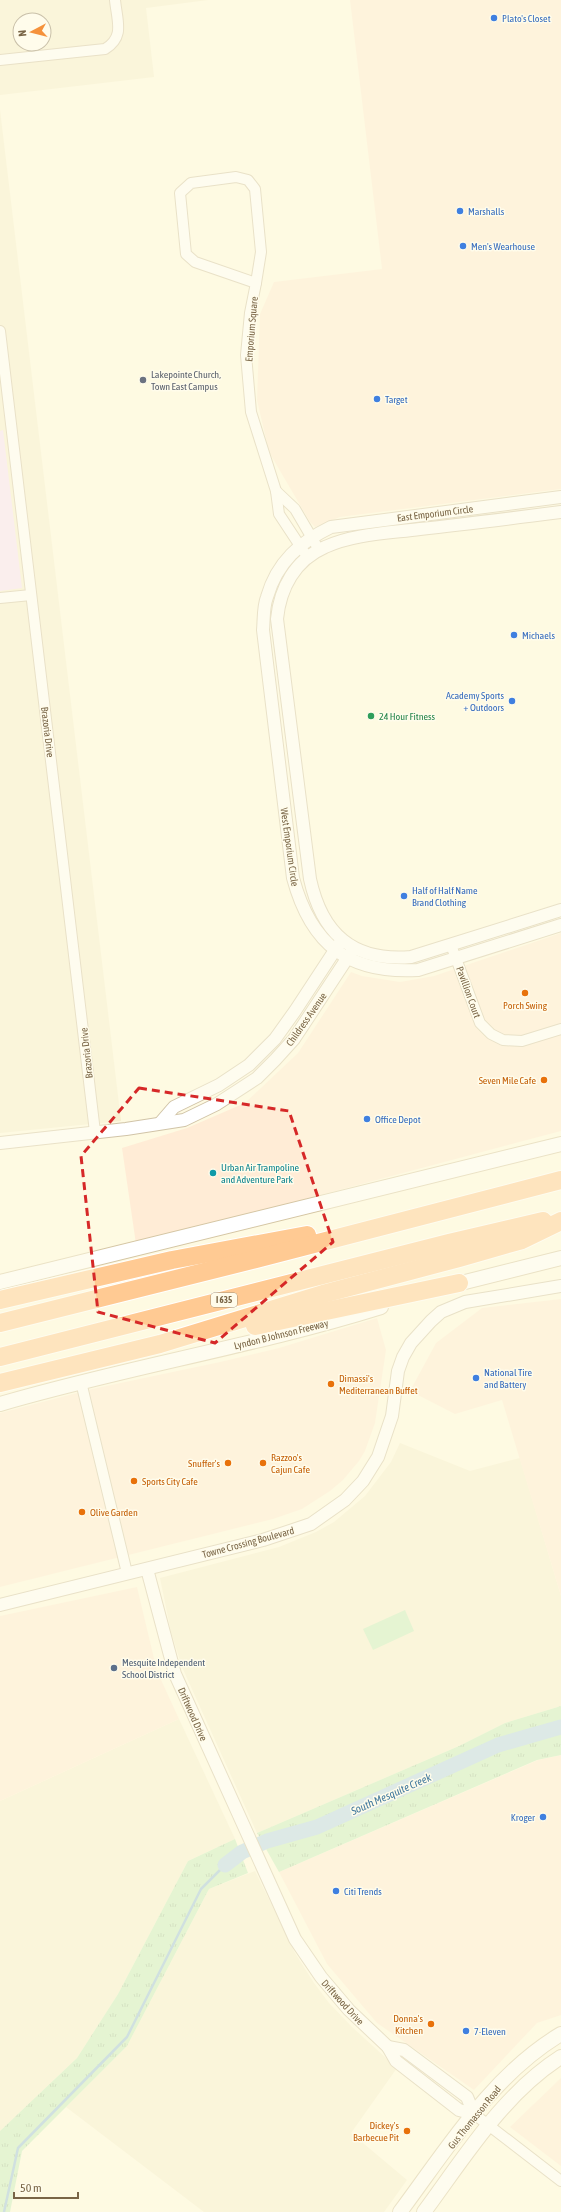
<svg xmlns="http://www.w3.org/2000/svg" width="561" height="2212" viewBox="0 0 561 2212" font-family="'Asap Condensed',sans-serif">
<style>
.residential{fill:#f7efd0;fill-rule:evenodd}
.commercial{fill:#ffecd6}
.education{fill:#f7dffb}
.grass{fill:url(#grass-tufts)}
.pitch{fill:#c7eebf}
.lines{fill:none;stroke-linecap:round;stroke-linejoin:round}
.stream{stroke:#9ac2dd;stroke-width:2.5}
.river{stroke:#b5d5ea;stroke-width:15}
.minor-casing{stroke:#d1c4a8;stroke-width:12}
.tertiary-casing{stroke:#d1c4a8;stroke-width:14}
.secondary-casing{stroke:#d5c6a4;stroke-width:16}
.motorway-casing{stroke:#fff;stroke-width:20}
.minor{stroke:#fff;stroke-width:10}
.tertiary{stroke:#fff;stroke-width:12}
.secondary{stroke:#fff;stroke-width:14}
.motorway{stroke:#ffca93;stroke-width:18}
.marked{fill:none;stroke:#d62828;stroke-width:3;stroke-dasharray:8 5;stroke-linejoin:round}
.shop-dot{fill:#3f7fe0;stroke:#fffceb;stroke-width:1.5}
.worship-dot{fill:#6b7280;stroke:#fffceb;stroke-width:1.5}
.leisure-dot{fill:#2e9e5b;stroke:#fffceb;stroke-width:1.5}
.food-dot{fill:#e8710a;stroke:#fffceb;stroke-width:1.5}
.culture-dot{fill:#0f9aa8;stroke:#fffceb;stroke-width:1.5}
.service-dot{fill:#5c6f8a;stroke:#fffceb;stroke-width:1.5}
.labels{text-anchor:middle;stroke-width:3;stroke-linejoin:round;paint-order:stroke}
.shield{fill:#fffceb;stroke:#a19278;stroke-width:1}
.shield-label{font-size:9px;font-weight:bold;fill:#796546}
.shop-label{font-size:10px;fill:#366cbe;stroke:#fffceb;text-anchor:start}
.street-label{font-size:10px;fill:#796546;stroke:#fffceb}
.worship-label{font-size:10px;fill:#5b616d;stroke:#fffceb;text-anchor:start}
.leisure-label{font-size:10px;fill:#27864d;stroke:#fffceb;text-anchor:start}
.food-label{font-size:10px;fill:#c56008;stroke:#fffceb;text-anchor:end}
.culture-label{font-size:10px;fill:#0d838f;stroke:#fffceb;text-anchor:start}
.service-label{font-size:10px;fill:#4e5e75;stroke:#fffceb;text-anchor:start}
.water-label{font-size:11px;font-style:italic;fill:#42799e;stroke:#fffceb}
</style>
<defs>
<pattern id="grass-tufts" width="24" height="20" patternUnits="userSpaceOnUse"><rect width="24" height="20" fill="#c7eebf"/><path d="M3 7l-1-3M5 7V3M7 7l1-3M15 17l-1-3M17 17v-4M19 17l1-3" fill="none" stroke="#a6c49d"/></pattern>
</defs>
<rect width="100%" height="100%" fill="#fefae2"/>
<!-- residential -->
<g class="residential">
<path d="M0 0H208L146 8 154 77 0 95ZM20 20H44V44H20Z"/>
<polygon points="0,110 121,1121 0,1133"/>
<polygon points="400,1443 470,1471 520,1458 561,1596 561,1706 505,1723 459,1746 257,1833 182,1667 171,1632 160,1578 279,1547 316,1532 334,1522 365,1496 391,1462"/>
<polygon points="179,1719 235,1839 188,1861 118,1994 77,2058 0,2131 0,1801"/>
<polygon points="255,1871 295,1953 314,1983 329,2003 352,2027 397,2068 351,2133 407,2180 384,2212 204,2212 66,2107 127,2046 209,1889"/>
</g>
<!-- commercial -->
<g class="commercial">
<polygon points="350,0 561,0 561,489 340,517 315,527 310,522 269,452 257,400 260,314 274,282 382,269"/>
<polygon points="561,933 561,1131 136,1244 122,1148 187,1128 245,1103 298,1053 351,972 362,976 400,982 434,976"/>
<polygon points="561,1299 561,1596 502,1400 455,1414 410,1391 436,1343 482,1308"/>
<polygon points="377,1318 386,1350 375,1423 365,1451 359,1461 343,1480 330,1491 302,1509 273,1519 0,1587 0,1413 92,1389 220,1362 279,1348"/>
<polygon points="137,1587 157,1671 179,1719 0,1801 0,1616"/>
<polygon points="561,1755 561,2015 537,2023 474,2090 377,2023 327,1964 279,1872 538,1760"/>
<polygon points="561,2078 561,2166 510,2127"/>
</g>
<!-- education -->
<polygon class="education" points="3,430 22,588 0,591 0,431"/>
<!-- grass -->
<g class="grass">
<polygon points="561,1706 561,1755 537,1760 279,1872 257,1833 459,1746 505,1723"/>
<polygon points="235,1839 248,1873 209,1889 127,2046 22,2151 10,2212 0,2212 0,2131 77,2058 118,1994 188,1861"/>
</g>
<!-- pitch -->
<polygon class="pitch" points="405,1610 414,1631 373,1650 363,1629"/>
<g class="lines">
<!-- stream -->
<polyline class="stream" points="4,2212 18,2148 127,2037 201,1889 225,1865"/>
<!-- river -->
<polyline class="river" points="225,1865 242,1852 267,1841 317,1827 498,1745 561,1727"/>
<defs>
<g id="minor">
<path d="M0 60 105 49C125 37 117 21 115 0"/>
<polygon points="236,177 248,180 255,189 261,252 256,283 195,262 186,254 180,193 191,183"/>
<polyline points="256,283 250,313 246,355 251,412 276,491 279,514 308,558"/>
<polyline points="0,331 95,1132"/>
<polyline points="276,491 295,509 319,550"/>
<polyline points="0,598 31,595"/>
<polyline points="451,945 480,1023 491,1034 503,1040 522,1041 561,1029"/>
<polyline points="81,1382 127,1573"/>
<polyline points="474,2114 561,2181"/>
</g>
<g id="tertiary">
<path d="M561 497 331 527C300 542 277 562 267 597 263 607 264 620 263 630L293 878C311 945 349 974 418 970L561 925"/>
<path d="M561 512C514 518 467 524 420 529 389 533 353 534 325 547 295 560 280 588 277 619L310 879C322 934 353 962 411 957L561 910"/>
<polyline points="161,1122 174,1107 219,1085 249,1065 275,1039 295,1011 339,944"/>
<polyline points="0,1143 126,1129 184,1120 217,1104 257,1078 275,1060 294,1039 352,951"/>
<polyline points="147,1569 175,1674 295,1939 321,1977 349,2010 388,2047 396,2061 459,2110 474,2114"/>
<polyline points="0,1605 263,1540 311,1524 345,1500 363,1481 378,1457 392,1416 398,1371 403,1357 411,1343 431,1321 441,1312 465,1302 561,1286"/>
<polyline points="388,2047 404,2050 467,2097 474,2114"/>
</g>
<g id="secondary">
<polyline points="0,1282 561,1144"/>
<polyline points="449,1286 561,1258"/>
<path d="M0 1404C126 1367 256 1346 381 1307"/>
<path d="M400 2212C447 2149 492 2075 561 2034"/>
<path d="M424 2212C464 2158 503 2094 561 2057"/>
</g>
<g id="motorway">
<polyline points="0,1300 172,1260 307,1235"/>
<polyline points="0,1323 256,1259 561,1180"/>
<polyline points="255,1326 459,1283"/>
<polyline points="0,1357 449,1243 543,1221"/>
<polyline points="0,1383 160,1344 323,1294 459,1258 522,1240 561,1221"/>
</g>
</defs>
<!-- minor casing -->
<use href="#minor" class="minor-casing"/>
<!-- tertiary casing -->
<use href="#tertiary" class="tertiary-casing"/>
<!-- secondary casing -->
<use href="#secondary" class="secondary-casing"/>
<!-- motorway casing -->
<use href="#motorway" class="motorway-casing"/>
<!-- minor -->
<use href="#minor" class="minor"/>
<!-- tertiary -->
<use href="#tertiary" class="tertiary"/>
<!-- secondary -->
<use href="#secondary" class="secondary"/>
<!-- motorway -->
<use href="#motorway" class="motorway"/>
</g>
<!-- marked area -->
<path d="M0 0H561V2212H0ZM139 1088 289 1111 333 1242 215 1343 98 1312 81 1156Z" fill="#fefae2" fill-opacity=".55" fill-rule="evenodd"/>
<path class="marked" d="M139 1088 289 1111 333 1242 215 1343 98 1312 81 1156Z"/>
<!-- markers -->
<g class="shop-dot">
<circle cx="494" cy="18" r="4"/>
<circle cx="460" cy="211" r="4"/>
<circle cx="463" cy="246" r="4"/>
<circle cx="377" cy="399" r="4"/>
<circle cx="514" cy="635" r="4"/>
<circle cx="512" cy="701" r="4"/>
<circle cx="404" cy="896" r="4"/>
<circle cx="367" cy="1119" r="4"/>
<circle cx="476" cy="1378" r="4"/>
<circle cx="543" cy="1817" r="4"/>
<circle cx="336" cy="1891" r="4"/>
<circle cx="466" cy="2031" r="4"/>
</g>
<circle class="worship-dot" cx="143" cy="380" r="4"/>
<circle class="leisure-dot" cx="371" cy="716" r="4"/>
<g class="food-dot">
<circle cx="525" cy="993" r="4"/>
<circle cx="544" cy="1080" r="4"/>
<circle cx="331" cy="1384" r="4"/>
<circle cx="228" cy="1463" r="4"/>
<circle cx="263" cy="1463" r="4"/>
<circle cx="134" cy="1481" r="4"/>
<circle cx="82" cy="1512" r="4"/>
<circle cx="431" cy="2024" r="4"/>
<circle cx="407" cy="2131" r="4"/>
</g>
<circle class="culture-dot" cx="213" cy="1173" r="4"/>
<circle class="service-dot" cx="114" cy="1668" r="4"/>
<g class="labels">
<!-- shield labels -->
<rect class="shield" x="211" y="1293" width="26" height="14" rx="3"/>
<g class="shield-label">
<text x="224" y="1303">I 635</text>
</g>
<!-- shop labels -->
<g class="shop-label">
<text x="502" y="22">Plato's Closet</text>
<text x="468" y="215">Marshalls</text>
<text x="471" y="250">Men's Wearhouse</text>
<text x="385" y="403">Target</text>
<text x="522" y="639">Michaels</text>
<text x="504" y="699" text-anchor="end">Academy Sports<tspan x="504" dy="12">+ Outdoors</tspan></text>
<text x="412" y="894">Half of Half Name<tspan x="412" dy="12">Brand Clothing</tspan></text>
<text x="375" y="1123">Office Depot</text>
<text x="484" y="1376">National Tire<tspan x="484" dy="12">and Battery</tspan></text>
<text x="535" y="1821" text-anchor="end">Kroger</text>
<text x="344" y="1895">Citi Trends</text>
<text x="474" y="2035">7-Eleven</text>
</g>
<!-- street labels -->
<g class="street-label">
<text transform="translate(251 329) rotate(-85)" y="4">Emporium Square</text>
<text transform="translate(435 513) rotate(-7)" y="4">East Emporium Circle</text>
<text transform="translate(48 732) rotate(83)" y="4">Brazoria Drive</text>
<text transform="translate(290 847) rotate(82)" y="4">West Emporium Circle</text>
<text transform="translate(469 992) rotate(70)" y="4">Pavillion Court</text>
<text transform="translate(306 1019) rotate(-55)" y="4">Childress Avenue</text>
<text transform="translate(86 1053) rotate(-96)" y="4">Brazoria Drive</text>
<text transform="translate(281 1334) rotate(-14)" y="4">Lyndon B Johnson Freeway</text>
<text transform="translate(248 1542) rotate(-15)" y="4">Towne Crossing Boulevard</text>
<text transform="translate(193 1714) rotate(66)" y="4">Driftwood Drive</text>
<text transform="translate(343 2002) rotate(48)" y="4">Driftwood Drive</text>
<text transform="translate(474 2117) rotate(-51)" y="4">Gus Thomasson Road</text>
</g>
<!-- worship labels -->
<g class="worship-label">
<text x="151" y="378">Lakepointe Church,<tspan x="151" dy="12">Town East Campus</tspan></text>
</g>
<!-- leisure labels -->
<g class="leisure-label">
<text x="379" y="720">24 Hour Fitness</text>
</g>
<!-- food labels -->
<g class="food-label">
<text x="525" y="1009" text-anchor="middle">Porch Swing</text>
<text x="536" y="1084">Seven Mile Cafe</text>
<text x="339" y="1382" text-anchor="start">Dimassi's<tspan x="339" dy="12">Mediterranean Buffet</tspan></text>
<text x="271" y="1461" text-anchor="start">Razzoo's<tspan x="271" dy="12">Cajun Cafe</tspan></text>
<text x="220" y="1467">Snuffer's</text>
<text x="142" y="1485" text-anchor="start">Sports City Cafe</text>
<text x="90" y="1516" text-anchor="start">Olive Garden</text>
<text x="423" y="2022">Donna's<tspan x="423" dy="12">Kitchen</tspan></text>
<text x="399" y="2129">Dickey's<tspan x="399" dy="12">Barbecue Pit</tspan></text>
</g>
<!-- culture labels -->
<g class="culture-label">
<text x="221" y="1171">Urban Air Trampoline<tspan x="221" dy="12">and Adventure Park</tspan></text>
</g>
<!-- service labels -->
<g class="service-label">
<text x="122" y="1666">Mesquite Independent<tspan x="122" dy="12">School District</tspan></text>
</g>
<!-- water labels -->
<g class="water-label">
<text transform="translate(391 1794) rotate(-24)" y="4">South Mesquite Creek</text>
</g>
</g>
<!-- north arrow -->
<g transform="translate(32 32) rotate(263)"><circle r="19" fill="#fffceb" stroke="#c9c0a9"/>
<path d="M0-3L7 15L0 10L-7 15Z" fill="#f5923b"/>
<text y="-6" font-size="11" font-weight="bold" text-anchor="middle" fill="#796546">N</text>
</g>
<!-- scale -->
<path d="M14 2192v6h64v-6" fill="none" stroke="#796546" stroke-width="2"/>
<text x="20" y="2192" font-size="12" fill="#796546" stroke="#fffceb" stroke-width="3" paint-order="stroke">50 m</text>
</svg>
